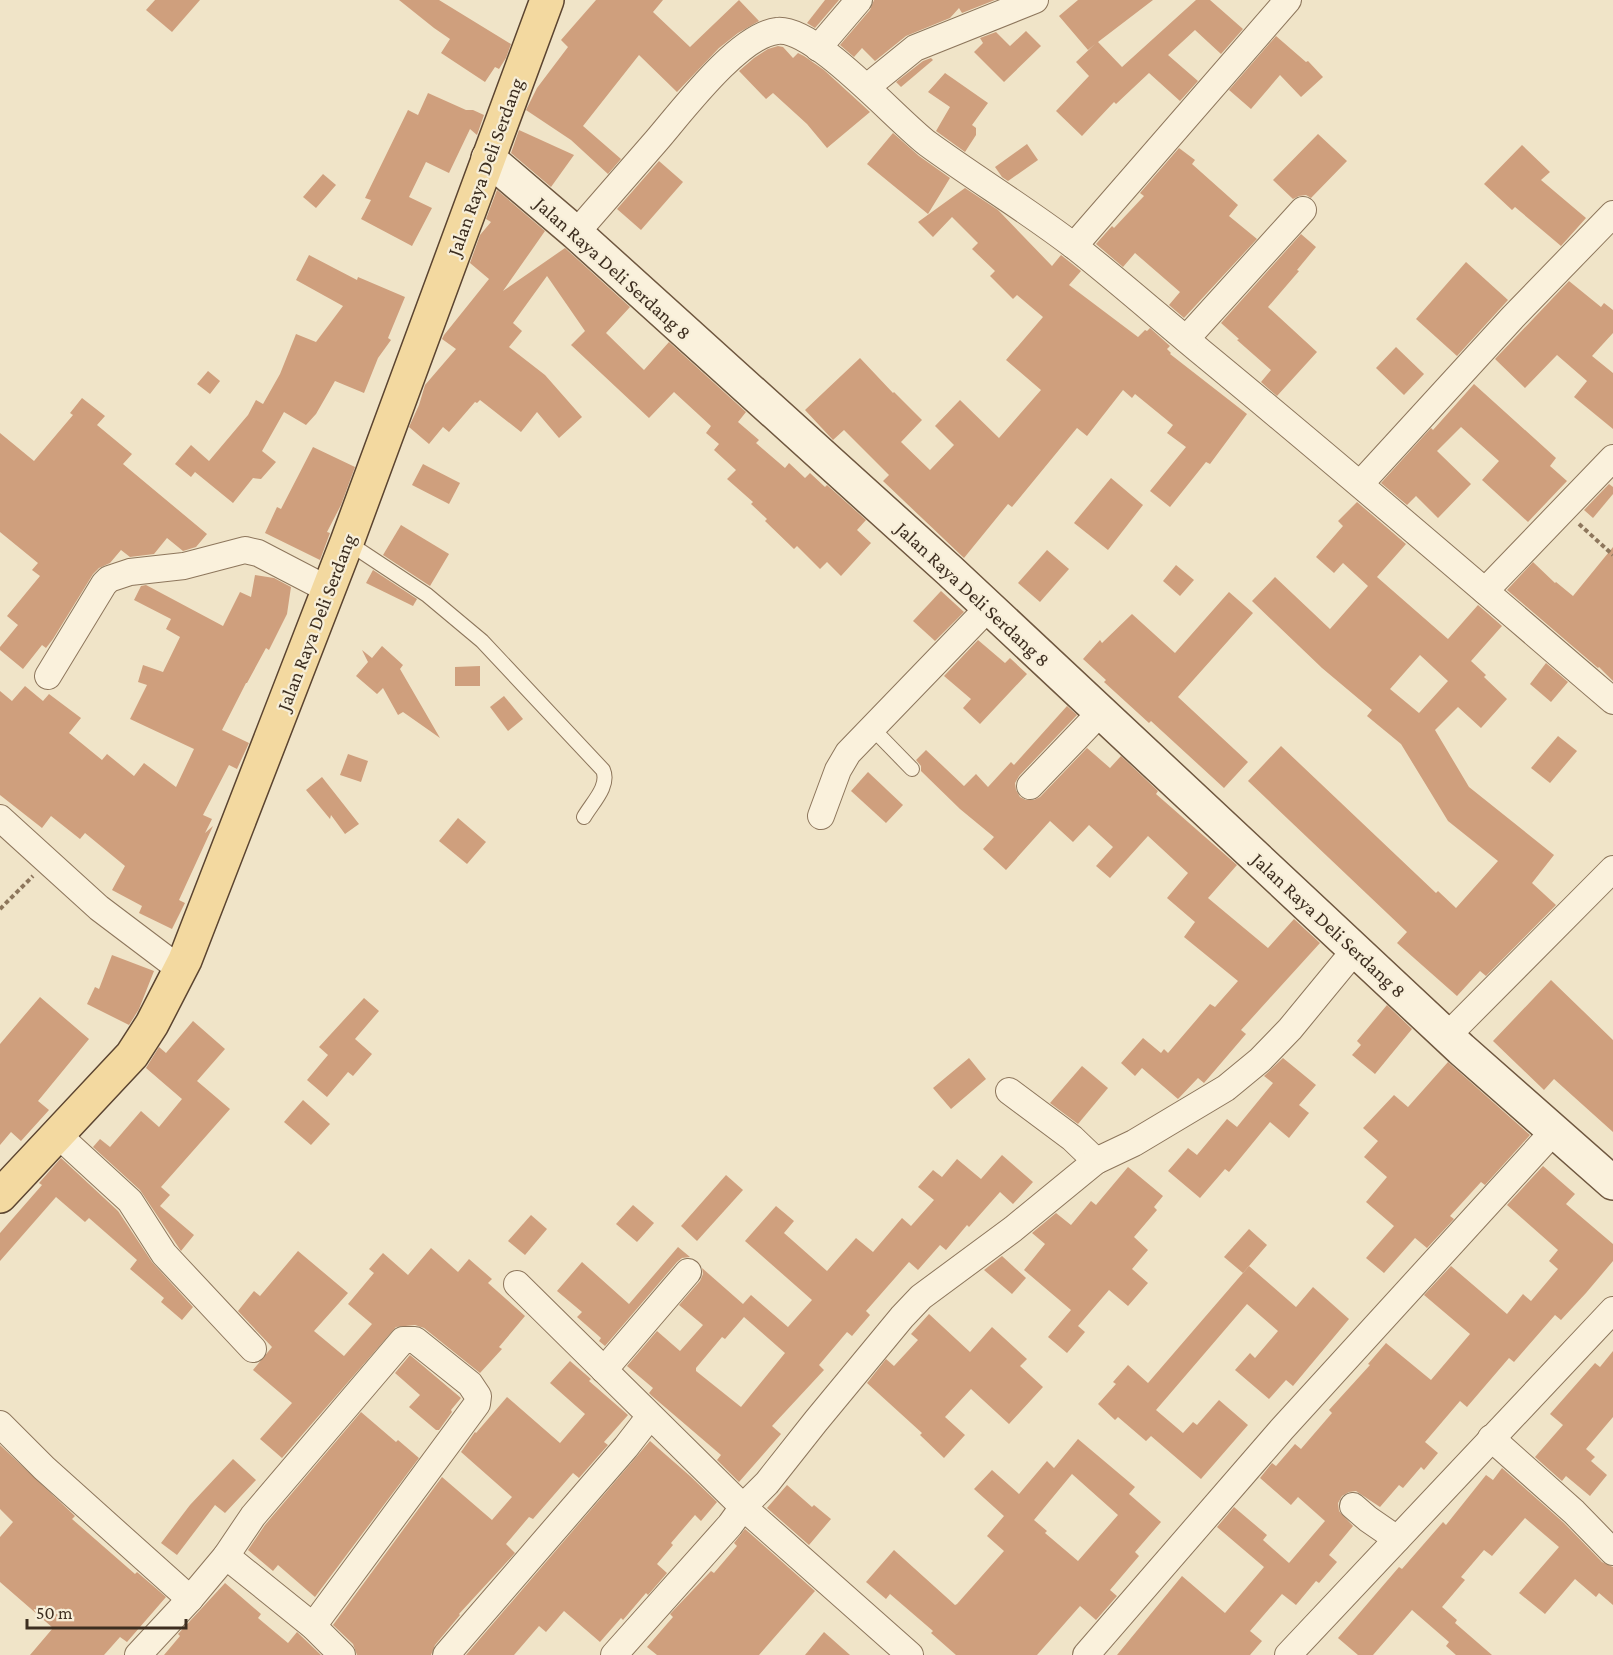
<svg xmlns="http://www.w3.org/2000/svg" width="1613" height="1655" viewBox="0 0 1613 1655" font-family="'Crimson Pro',serif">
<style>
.building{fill:#cf9f7d;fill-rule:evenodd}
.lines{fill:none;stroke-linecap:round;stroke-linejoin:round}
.lane-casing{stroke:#8d765c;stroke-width:16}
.street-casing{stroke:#8d765c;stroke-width:28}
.secondary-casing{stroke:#6f573f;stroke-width:36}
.primary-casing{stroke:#5b4430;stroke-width:36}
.path{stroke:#8d765c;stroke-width:4;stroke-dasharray:4.5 3;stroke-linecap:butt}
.lane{stroke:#faf1dc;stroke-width:14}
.street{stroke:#faf1dc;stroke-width:26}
.secondary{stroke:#faf1dc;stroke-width:33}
.primary{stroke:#f3d9a0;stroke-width:33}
.labels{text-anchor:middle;stroke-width:4.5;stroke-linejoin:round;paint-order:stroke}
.street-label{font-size:20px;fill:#3d2e20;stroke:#f7eed8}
</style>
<rect width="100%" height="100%" fill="#f0e4c8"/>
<!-- building -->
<g class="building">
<polygon points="155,0 200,0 172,32 146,10"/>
<polygon points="399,0 439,0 511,44 506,58 499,69 495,67 485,82 441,53 450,39 434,28"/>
<polygon points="596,0 663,0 653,12 690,47 739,0 759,21 738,33 719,48 677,92 639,55 583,126 621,159 608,174 571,140 526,110 537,88 568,47 561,40"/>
<polygon points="825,0 839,0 815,28 807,23"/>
<polygon points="874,0 995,0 962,13 959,8 950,18 906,36 875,61 862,48 854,57 840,45 870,10"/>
<polygon points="1078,0 1153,0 1098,42 1122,67 1196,0 1210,0 1243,29 1221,54 1195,30 1168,55 1198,81 1180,101 1149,73 1116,104 1114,102 1082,136 1056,111 1089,76 1076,62 1095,44 1088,50 1059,16"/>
<polygon points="1026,31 1041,46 1004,82 974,52 983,43 980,38 996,32 1010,46"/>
<polygon points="1276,36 1306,62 1308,61 1323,77 1301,97 1280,75 1251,109 1229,90"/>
<polygon points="778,46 783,47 793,58 798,53 804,56 824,70 870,112 827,148 807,124 773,93 766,99 739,71 754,58 768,49"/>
<polygon points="931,58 933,60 901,87 896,82 923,61"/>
<polygon points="945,73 988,103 972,125 976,128 976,135 965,152 936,131 950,107 928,92"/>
<polygon points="428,93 466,110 473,110 484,115 477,135 470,129 449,173 426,162 409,197 432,208 412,246 361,219 371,200 365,198 408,110 418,115"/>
<polygon points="519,130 574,155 551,187 511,153"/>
<polygon points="893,133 919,156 950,178 928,214 867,164"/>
<polygon points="1318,134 1347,161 1311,198 1306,195 1299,196 1293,199 1273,180"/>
<polygon points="1027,144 1038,160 1008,181 1002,177 995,167"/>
<polygon points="1522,145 1550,172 1541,180 1586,218 1561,246 1515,207 1512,210 1484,184"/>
<polygon points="1179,148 1195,160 1192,164 1238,205 1229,216 1257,239 1184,318 1169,305 1180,292 1135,253 1123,267 1096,244 1112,226 1114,228 1144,196 1140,193"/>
<polygon points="659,161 683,182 641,230 617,209"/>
<polygon points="323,174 336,185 316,208 303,197"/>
<polygon points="965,188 998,210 1052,266 1061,255 1081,271 1069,285 1138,337 1145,330 1147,331 1150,328 1170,346 1167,349 1171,353 1170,354 1247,414 1210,464 1206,462 1170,507 1150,491 1186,447 1167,433 1173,425 1135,394 1132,398 1123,390 1087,436 1077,428 1012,507 1008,504 964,558 883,481 889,475 844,430 833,440 805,410 860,358 893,393 894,392 922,420 901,442 930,470 954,445 935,426 960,400 999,438 1041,390 1006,360 1043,317 1017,295 1013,299 990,276 995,271 972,249 978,243 952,217 933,237 918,222"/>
<polygon points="497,190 545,231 503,291 565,248 630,307 606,333 644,370 669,342 746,412 738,422 759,440 756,443 785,468 789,463 805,478 810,473 825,487 827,485 866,520 857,530 871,543 841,576 827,562 820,569 797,546 794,549 765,521 767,519 751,504 753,502 727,479 736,470 714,450 719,444 706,433 711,426 674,392 649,418 571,345 585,331 547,276 513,323 522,331 509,347 545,375 582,417 559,438 537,412 521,432 480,400 477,403 475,402 449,432 443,427 429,444 409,427 419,405 425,385 456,349 442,339 444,335 489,279 470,263 480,235 491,222 486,219"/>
<polygon points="1301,234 1316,247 1297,270 1299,271 1268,307 1317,352 1277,396 1261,382 1271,370 1237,340 1239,339 1221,323"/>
<polygon points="309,255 357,280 358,277 405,297 388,338 391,340 378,358 364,393 335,381 316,414 306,425 284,412 262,451 276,462 261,479 253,478 233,503 195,472 191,477 175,464 191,445 209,461 248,415 256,400 263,404 280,374 296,334 316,342 343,306 296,280"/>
<polygon points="1466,262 1508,300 1457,356 1416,319"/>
<polygon points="1569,281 1601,307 1604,303 1613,310 1613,333 1592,356 1613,373 1613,429 1574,397 1587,381 1557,355 1525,388 1495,359"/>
<polygon points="1396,347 1424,374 1404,395 1376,368"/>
<polygon points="208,371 220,381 210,394 197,384"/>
<polygon points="1474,384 1556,458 1550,466 1567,481 1528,522 1482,480 1499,461 1461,427 1437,451 1471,484 1438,518 1416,496 1407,505 1381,483 1431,428 1433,430"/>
<polygon points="82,398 105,416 97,425 132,454 123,464 207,534 196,547 183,551 167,538 154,554 130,557 121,550 110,563 99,568 93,574 53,639 46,648 42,645 23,669 0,650 0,647 18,625 7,616 40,576 32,570 38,563 0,532 0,433 34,461 73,415 70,413"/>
<polygon points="313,447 355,467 341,505 327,532 330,533 320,560 265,533 277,507 281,509"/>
<polygon points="423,464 460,483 449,504 412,485"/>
<polygon points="1111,478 1143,505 1108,550 1074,523"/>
<polygon points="1609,484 1613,487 1613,494 1593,518 1584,510"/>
<path d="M1357 502 1406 544 1377 577 1448 639 1478 605 1502 626 1471 661 1486 675 1484 677 1507 699 1481 728 1458 707 1435 730 1469 787 1554 855 1532 883 1556 905 1486 976 1480 971 1457 996 1397 943 1407 932 1248 781 1281 746 1436 893 1438 891 1456 908 1498 861 1448 821 1401 744 1367 716 1372 710 1322 668 1252 601 1275 577 1330 629 1368 586 1343 563 1334 573 1316 557 1343 526 1338 521ZM1420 655 1448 681 1419 713 1390 689Z"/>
<polygon points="401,525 449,554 430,586 383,555"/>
<polygon points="1613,547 1613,681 1599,667 1598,668 1507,590 1533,562 1555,583 1556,582 1573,596"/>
<polygon points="1047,550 1069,569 1040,602 1018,583"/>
<polygon points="1176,565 1194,580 1180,596 1163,581"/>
<polygon points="373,570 417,599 413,606 366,583"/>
<polygon points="255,575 274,578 291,587 287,614 269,650 266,648 247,683 246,683 222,730 249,743 237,769 229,765 203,815 212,819 205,833 213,826 179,900 185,903 172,929 139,913 142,906 112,890 125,866 85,833 80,839 51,816 42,828 0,795 0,691 12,701 25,686 43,701 49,694 81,718 69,733 102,760 107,754 134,776 144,763 176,787 194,749 130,719 147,685 138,682 143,665 163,672 180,637 166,629 171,619 134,600 141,586 146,585 223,626 240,592 251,597"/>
<polygon points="941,591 964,612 935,641 913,621"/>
<polygon points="1229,592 1253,613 1178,697 1248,762 1224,788 1151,721 1149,723 1104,682 1106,680 1083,659 1100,640 1102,643 1132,614 1175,653"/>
<polygon points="978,640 1005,663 1010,658 1027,674 980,724 963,708 971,699 944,676"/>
<polygon points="382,646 403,665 400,669 440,738 403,712 398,715 383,688 377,694 356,676 368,662 362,650 372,658"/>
<polygon points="1546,663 1568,682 1551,702 1530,684"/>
<polygon points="480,666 480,686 455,686 455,667"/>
<polygon points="504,696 523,719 508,731 490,707"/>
<polygon points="1067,706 1077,715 1019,776 1015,783 1016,790 1020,797 1026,800 1034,800 1040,797 1087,748 1110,768 1121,756 1158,791 1156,794 1237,865 1208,898 1268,948 1294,919 1320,943 1241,1030 1246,1034 1204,1083 1198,1078 1178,1099 1142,1068 1135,1076 1121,1063 1143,1038 1161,1053 1164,1049 1168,1053 1210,1004 1215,1007 1238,981 1184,937 1195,922 1167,898 1188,873 1148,836 1110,878 1096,866 1113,847 1089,825 1073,842 1050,821 1006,870 983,849 994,837 960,809 921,771 921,766 916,760 926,750 964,786 976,774 988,787 1011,762 1014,765"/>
<polygon points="1558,736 1577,751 1550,783 1531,768"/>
<polygon points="348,754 368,761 361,782 340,775"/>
<polygon points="868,772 903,805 886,823 851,791"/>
<polygon points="322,777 359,824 345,834 331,815 330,819 306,790"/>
<polygon points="458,818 486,842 467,864 439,841"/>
<polygon points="112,955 154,971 139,1009 129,1025 87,1004 95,987 99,989"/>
<polygon points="1551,980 1613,1040 1613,1132 1554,1079 1544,1090 1493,1041"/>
<polygon points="40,997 89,1039 38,1101 49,1110 21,1141 11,1132 0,1145 0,1044"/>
<polygon points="364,998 379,1011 355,1039 372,1054 353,1076 348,1072 327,1097 307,1080 328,1055 319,1047"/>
<polygon points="1387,1005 1412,1029 1375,1074 1352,1055 1361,1045 1357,1041"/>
<polygon points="193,1021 225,1049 197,1081 230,1109 161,1187 170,1195 160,1206 194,1235 181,1251 140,1190 93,1147 100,1139 110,1147 141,1111 159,1127 182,1099 146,1068 159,1047 166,1053"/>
<polygon points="969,1058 986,1079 951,1109 933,1088"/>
<polygon points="1283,1058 1316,1085 1299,1105 1309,1113 1289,1138 1270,1122 1229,1172 1225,1169 1200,1198 1168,1171 1188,1148 1197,1155 1227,1119 1237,1127 1273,1083 1264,1076"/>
<polygon points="1448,1062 1530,1135 1485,1185 1481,1182 1450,1216 1454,1219 1427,1248 1415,1238 1384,1273 1366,1258 1394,1226 1366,1202 1387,1177 1364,1157 1378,1141 1363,1128 1394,1095 1408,1107"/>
<polygon points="1082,1066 1108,1088 1078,1124 1050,1103"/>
<polygon points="303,1100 330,1124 311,1145 284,1122"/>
<path d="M1002 1155 1033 1182 1013 1204 1000 1192 969 1227 967 1225 946 1250 940 1245 918 1270 909 1262 866 1311 870 1315 852 1336 847 1332 819 1365 824 1370 772 1426 781 1434 739 1482 717 1460 721 1455 652 1396 649 1393 653 1388 627 1366 657 1331 680 1351 703 1325 679 1305 700 1281 703 1274 702 1268 743 1304 751 1295 788 1327 812 1300 745 1241 776 1206 794 1221 784 1233 827 1271 856 1238 873 1252 902 1218 911 1226 934 1200 918 1187 933 1170 942 1177 957 1159 981 1179ZM744 1317 785 1353 741 1407 696 1371V1368L722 1337 725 1339Z"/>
<polygon points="61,1158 118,1211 152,1262 193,1307 182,1320 161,1302 164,1298 130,1269 137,1260 89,1218 85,1222 56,1197 0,1261 0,1233 42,1185 39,1183"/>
<polygon points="1543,1166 1575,1194 1566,1204 1613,1244 1613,1261 1586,1293 1561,1320 1555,1315 1514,1362 1509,1358 1467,1407 1460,1401 1425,1442 1438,1453 1424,1470 1421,1467 1403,1488 1399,1485 1380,1507 1356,1491 1349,1492 1342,1496 1338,1503 1339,1511 1353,1526 1329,1555 1337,1562 1319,1583 1316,1581 1296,1605 1282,1594 1250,1631 1262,1641 1250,1655 1117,1655 1182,1576 1225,1613 1264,1567 1217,1527 1234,1507 1267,1535 1263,1540 1289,1563 1325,1521 1298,1497 1291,1505 1260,1478 1272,1463 1276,1466 1295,1444 1301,1449 1332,1413 1329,1410 1370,1365 1368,1364 1386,1343 1431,1380 1470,1334 1424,1295 1451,1266 1507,1314 1523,1294 1531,1301 1558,1269 1549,1261 1558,1250 1507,1205"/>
<polygon points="1128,1167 1163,1196 1154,1207 1157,1210 1134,1237 1148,1250 1132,1269 1148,1283 1128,1306 1109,1290 1078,1326 1085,1332 1067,1353 1048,1337 1071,1310 1024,1270 1045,1244 1032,1233 1056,1213 1071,1225 1091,1201 1096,1205"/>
<polygon points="726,1175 743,1190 697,1241 681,1226"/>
<polygon points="633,1205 654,1223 637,1242 616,1224"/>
<polygon points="531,1215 547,1229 525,1255 508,1241"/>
<polygon points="1249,1229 1267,1245 1243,1273 1224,1257"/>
<polygon points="678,1247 690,1257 682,1258 677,1262 605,1346 599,1341 601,1338 577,1317 582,1312 557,1291 582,1262 629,1304"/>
<polygon points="431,1248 458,1272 469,1259 492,1279 488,1283 525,1316 499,1347 502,1349 480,1373 424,1328 415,1325 396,1327 282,1458 260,1439 292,1403 253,1370 272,1347 238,1311 254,1291 260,1296 298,1251 348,1293 314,1331 344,1356 372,1324 348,1304 374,1273 369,1269 383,1253 408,1275"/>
<polygon points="1002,1256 1026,1278 1012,1294 984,1270"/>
<polygon points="1249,1266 1296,1307 1313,1287 1349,1319 1293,1386 1286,1380 1269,1399 1235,1370 1250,1353 1255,1358 1278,1331 1247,1304 1156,1410 1183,1433 1193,1422 1197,1425 1219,1400 1248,1425 1201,1479 1151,1436 1146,1441 1118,1417 1115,1420 1098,1404 1116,1384 1113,1382 1128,1365 1148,1383"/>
<polygon points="929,1314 970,1352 992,1327 1027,1359 1020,1366 1043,1387 1009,1424 971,1389 945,1417 965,1435 944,1458 920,1435 922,1433 867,1383 886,1359 894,1366 918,1340 911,1334"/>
<polygon points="1613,1351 1613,1417 1586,1449 1595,1457 1591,1461 1607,1475 1590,1496 1566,1476 1562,1481 1535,1457 1563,1425 1550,1414 1595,1363 1600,1367"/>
<polygon points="410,1355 461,1398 451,1410 452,1412 439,1430 436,1430 409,1407 420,1395 395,1373"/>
<polygon points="570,1361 591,1379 589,1381 628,1415 604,1442 608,1445 579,1478 573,1473 533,1519 529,1517 506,1544 515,1553 459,1614 460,1615 435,1645 431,1655 357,1655 353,1644 333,1625 442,1477 492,1520 512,1497 461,1452 475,1432 476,1433 507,1397 560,1443 585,1414 550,1383"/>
<polygon points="361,1412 396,1442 398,1440 419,1458 315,1597 278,1565 273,1571 248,1550 265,1525"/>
<path d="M1078 1439 1135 1487 1129 1494 1161 1522 1135 1552 1139 1556 1110 1590 1117 1596 1096 1620 1080 1606 1037 1655H956L931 1633 933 1631 890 1594 886 1599 866 1582 894 1550 955 1605 957 1604 1004 1551 987 1536 1004 1516 974 1489 992 1470 1019 1494 1047 1461 1054 1468ZM1072 1474 1118 1515 1078 1561 1045 1533 1047 1531 1034 1520Z"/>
<polygon points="650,1441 690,1476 717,1502 701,1521 695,1515 671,1543 673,1545 657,1564 667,1573 648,1595 646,1593 623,1620 621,1618 600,1642 564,1611 546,1632 539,1626 514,1655 466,1655"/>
<polygon points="0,1445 75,1516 72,1519 135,1574 137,1572 166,1597 127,1642 120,1637 104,1655 30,1655 53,1628 0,1582 0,1537 13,1522 0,1509"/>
<polygon points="233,1459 256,1480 225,1513 215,1505 177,1555 161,1543 190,1505"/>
<polygon points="1502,1468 1564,1523 1602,1562 1613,1567 1613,1605 1599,1593 1596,1597 1575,1579 1545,1614 1519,1593 1559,1547 1525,1518 1492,1556 1484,1550 1461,1577 1465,1580 1442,1607 1457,1620 1455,1623 1492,1655 1456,1655 1446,1646 1449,1642 1412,1610 1373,1655 1358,1655 1338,1638 1399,1567 1402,1569 1443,1522 1446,1525 1486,1475 1493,1480"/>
<polygon points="787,1485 812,1507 814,1505 831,1519 809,1545 767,1508"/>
<polygon points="745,1529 815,1591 759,1655 657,1655 647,1647 673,1617 670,1614 711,1571 714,1573 737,1546 734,1543"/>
<polygon points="225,1583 261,1614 258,1618 288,1643 297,1632 321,1655 164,1655 180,1636 178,1634"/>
<polygon points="824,1632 850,1655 805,1655"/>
</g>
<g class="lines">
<defs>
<g id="lane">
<path d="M347 542 427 595 482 641 603 770C610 786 592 803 584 817"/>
<polyline points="871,727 912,769"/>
</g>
<g id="street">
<polyline points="818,48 859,0"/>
<polyline points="867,87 915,48 1035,0"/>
<path d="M576 233C603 202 630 171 657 140 682 111 739 35 777 31 814 26 897 121 928 144 976 179 1027 210 1074 246 1117 280 1158 316 1200 351 1340 466 1476 583 1613 701"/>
<polyline points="1074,246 1288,0"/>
<polyline points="1186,339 1303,210"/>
<polyline points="1361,483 1513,317 1613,214"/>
<polyline points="1485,591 1613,458"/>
<polyline points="48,676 104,584 109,579 130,572 184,566 245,550 258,553 329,590"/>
<polyline points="1030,786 1100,713"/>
<polyline points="821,816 838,770 848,753 989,607"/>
<polyline points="0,818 99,908 181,970"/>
<polyline points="1447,1036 1613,869"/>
<polyline points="1009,1091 1072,1138 1096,1161"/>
<polyline points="57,1134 130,1201 164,1254 253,1349"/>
<polyline points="517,1284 743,1507 910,1655"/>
<polyline points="604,1370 688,1272"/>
<polyline points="0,1424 44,1468 190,1599"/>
<polyline points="1491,1438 1574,1512 1613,1552"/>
<polyline points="1353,1506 1368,1519 1397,1539"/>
<polyline points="226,1556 253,1516 403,1340 415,1340 470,1384 478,1396 477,1404 313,1626"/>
<polyline points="138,1655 190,1599 226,1556 313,1626 342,1655"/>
<polyline points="446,1655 626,1447 650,1416"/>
<polyline points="614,1655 730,1525 743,1507 767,1483 816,1421 902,1317 921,1297 1013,1229 1096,1161 1134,1143 1226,1088 1260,1060 1290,1029 1355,950"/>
<polyline points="1086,1655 1282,1429 1554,1131"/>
<polyline points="1288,1655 1613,1310"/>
</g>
<polyline id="secondary" points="488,158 576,233 950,571 1461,1049 1613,1183"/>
<polyline id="primary" points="0,1196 132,1055 152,1024 185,960 347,542 547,0"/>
</defs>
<!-- lane casing -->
<use href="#lane" class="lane-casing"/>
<!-- street casing -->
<use href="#street" class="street-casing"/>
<!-- secondary casing -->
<use href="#secondary" class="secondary-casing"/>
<!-- primary casing -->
<use href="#primary" class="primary-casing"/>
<!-- path -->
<g class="path">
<polyline points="1579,524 1613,555"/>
<polyline points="0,909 33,876"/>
</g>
<!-- lane -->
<use href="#lane" class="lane"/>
<!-- street -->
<use href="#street" class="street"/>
<!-- secondary -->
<use href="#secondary" class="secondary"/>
<!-- primary -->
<use href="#primary" class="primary"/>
</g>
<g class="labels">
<!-- street labels -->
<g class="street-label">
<text transform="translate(485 167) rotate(-70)" y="7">Jalan Raya Deli Serdang</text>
<text transform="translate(613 268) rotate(42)" y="7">Jalan Raya Deli Serdang 8</text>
<text transform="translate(973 594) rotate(43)" y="7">Jalan Raya Deli Serdang 8</text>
<text transform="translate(316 622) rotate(-69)" y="7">Jalan Raya Deli Serdang</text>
<text transform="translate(1329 925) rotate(43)" y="7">Jalan Raya Deli Serdang 8</text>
</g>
</g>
<!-- scale -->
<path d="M27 1619v9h159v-9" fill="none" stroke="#3d2e20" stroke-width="3"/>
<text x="36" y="1619" font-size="18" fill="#3d2e20" stroke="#f7eed8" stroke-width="4.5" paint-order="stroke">50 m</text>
</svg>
